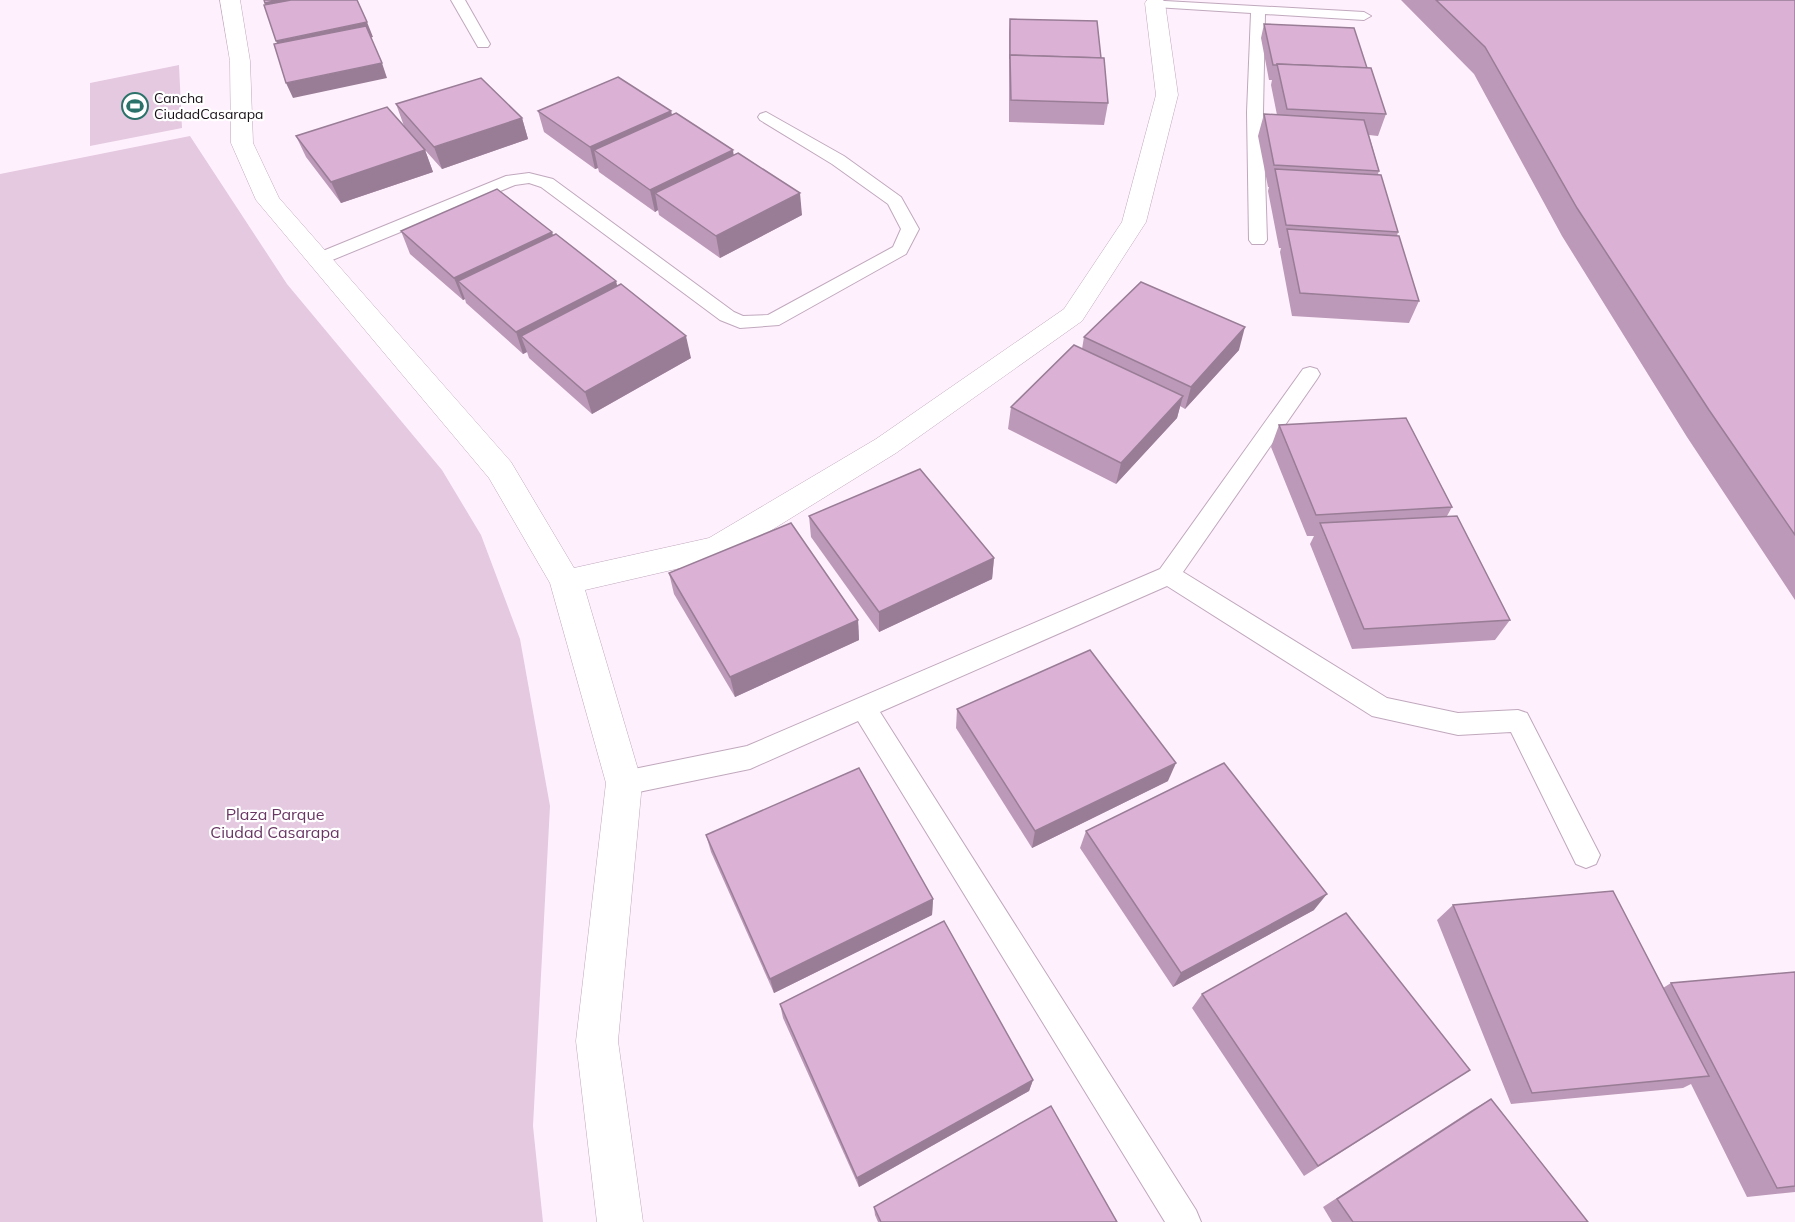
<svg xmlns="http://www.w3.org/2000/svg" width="1795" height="1222" viewBox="0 0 1795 1222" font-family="Mulish,sans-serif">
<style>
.green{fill:#e4c9e0}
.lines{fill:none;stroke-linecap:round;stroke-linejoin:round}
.lane-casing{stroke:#c0a8bd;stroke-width:2}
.street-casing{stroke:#c0a8bd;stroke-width:1}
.lane{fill:#fff;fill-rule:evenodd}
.street{fill:#fff;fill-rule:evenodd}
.wall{fill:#bc99b8}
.shaded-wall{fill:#997d96}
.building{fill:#dbb2d6;stroke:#997d96;stroke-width:1.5}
.labels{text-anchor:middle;stroke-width:4.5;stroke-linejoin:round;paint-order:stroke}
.far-poi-label{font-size:14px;fill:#170f16;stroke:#fff;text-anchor:start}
.park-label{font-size:16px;fill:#693664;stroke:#fff}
</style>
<rect width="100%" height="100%" fill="#fff0fd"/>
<!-- green -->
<g class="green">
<polygon points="179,65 182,128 90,146 90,83"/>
<polygon points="190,136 287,284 442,470 481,535 520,639 550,806 533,1126 543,1222 0,1222 0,174"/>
</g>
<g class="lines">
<defs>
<g id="lane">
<polygon points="451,0 465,0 490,44 488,47 478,47"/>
<polygon points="1147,0 1364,12 1371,16 1364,20 1265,14 1263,112 1267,240 1264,244 1252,244 1249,240 1247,112 1251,13 1155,7 1150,6"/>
<polygon points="766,112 844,156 901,197 919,229 906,254 779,325 740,328 720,320 541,187 529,183 515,185 325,263 313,263 310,259 313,255 506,176 529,173 553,179 734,312 743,316 768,315 893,247 901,229 888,204 832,164 760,120 758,117 760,114"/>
<polygon points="1310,367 1317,369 1320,374 1317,379 1183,572 1387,698 1458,713 1518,710 1527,713 1600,855 1596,864 1586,868 1576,864 1511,732 1458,735 1372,716 1167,586 880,712 1196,1210 1201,1222 1165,1222 858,721 750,769 624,795 615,791 611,783 615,775 624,771 747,746 1160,569 1303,369"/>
</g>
<polygon id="street" points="220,0 240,0 250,61 253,143 279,198 511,462 574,568 709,538 876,439 1064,309 1122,222 1156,95 1145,3 1147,0 1163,0 1165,3 1178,95 1146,222 1082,321 896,453 728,557 585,590 642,783 618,1041 643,1222 597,1222 576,1041 606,783 550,583 489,478 256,200 231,143 230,61"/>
</defs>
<!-- lane casing -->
<use href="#lane" class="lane-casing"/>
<!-- street casing -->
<use href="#street" class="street-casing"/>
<!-- lane -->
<use href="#lane" class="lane"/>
<!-- street -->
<use href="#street" class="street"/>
</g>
<!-- wall -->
<g class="wall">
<polygon points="1401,0 1795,0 1795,600 1687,437 1562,236 1474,74"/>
<polygon points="1010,19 1101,58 1108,103 1104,125 1009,122 1009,33"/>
<polygon points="1264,24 1367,68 1386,114 1378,136 1369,135 1379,171 1378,174 1398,232 1397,236 1419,301 1409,323 1292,316 1280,252 1281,248 1279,248 1268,191 1269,187 1268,187 1258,136 1264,114 1277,115 1271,85 1272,80 1269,80 1261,38"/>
<polygon points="396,104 522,118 528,139 442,169 425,150 433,172 341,203 306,157 296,136 404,126"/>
<polygon points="538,111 671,111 672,115 734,155 802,215 720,258 659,215 658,210 655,212 599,172 598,168 595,169 544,132"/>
<polygon points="401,231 552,232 553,236 616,281 617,286 691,358 592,414 529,358 527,352 523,354 466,303 465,299 463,300 410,254"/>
<polygon points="1084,337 1239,350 1185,409 1180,406 1177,418 1116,484 1008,429 1011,407 1082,349"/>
<polygon points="1279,425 1452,507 1447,516 1510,620 1495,640 1352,649 1310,544 1314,536 1307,536 1271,447"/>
<polygon points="809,516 994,558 992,579 879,632 811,537"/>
<polygon points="669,573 858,620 859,640 735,697 674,594"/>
<polygon points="957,709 1168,781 1032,848 956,728"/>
<polygon points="1086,831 1314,910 1173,987 1080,848"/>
<polygon points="706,835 933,899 932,915 774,993 711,852"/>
<polygon points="1453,905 1663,988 1671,983 1795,972 1795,1192 1747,1197 1691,1084 1683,1088 1511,1104 1437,920"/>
<polygon points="1202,994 1470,1070 1304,1176 1192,1008"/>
<polygon points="780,1004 1033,1080 1029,1091 859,1187 783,1018"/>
<polygon points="1491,1099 1588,1222 1332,1222 1323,1207 1472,1110"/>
<polygon points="874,1207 1117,1222 878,1222 875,1215"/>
</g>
<!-- shaded-wall -->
<g class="shaded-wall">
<polygon points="278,0 357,0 271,17 265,3"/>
<polygon points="367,22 373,37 282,55 276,41"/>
<polygon points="382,63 387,78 293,98 286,83"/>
<polygon points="671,111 675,132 594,150 598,168 595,169 590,147"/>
<polygon points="522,118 528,139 442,169 434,147"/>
<polygon points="425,150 433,172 341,203 331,182"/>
<polygon points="733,150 736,172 655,193 658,210 655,212 650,190"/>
<polygon points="800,193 802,215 720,258 716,236"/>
<polygon points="552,232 558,254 458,281 465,299 463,300 454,278"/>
<polygon points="616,281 621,303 521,336 527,352 523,354 516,332"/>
<polygon points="1245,327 1239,350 1185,409 1191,387"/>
<polygon points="686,336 691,358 592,414 585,392"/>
<polygon points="1183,396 1177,418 1116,484 1121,463"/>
<polygon points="994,558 992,579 879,632 879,612"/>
<polygon points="858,620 859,640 735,697 730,677"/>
<polygon points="1176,763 1168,781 1032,848 1035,831"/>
<polygon points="1327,894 1314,910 1173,987 1181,973"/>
<polygon points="933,899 932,915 774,993 770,979"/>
<polygon points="1033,1080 1029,1091 859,1187 857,1178"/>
</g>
<!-- building -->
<g class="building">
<polygon points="264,0 278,0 265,3"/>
<polygon points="291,0 357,0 367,22 276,41 264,5"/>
<polygon points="1436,0 1795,0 1795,535 1709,410 1577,208 1485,47"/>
<polygon points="1010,19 1097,21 1101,58 1010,55 1010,59"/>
<polygon points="1264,24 1354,28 1367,68 1277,64 1277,65 1273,65"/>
<polygon points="366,26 382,63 286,83 274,44"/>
<polygon points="1010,55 1104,58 1108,103 1011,100"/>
<polygon points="1277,64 1371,68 1386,114 1287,109"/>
<polygon points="618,77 671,111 590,147 538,111"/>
<polygon points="481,78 522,118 434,147 396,104"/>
<polygon points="387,107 425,150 331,182 296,136"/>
<polygon points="676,113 733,150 650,190 594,150"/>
<polygon points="1264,114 1364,120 1379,171 1274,165"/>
<polygon points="738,153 800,193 716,236 655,193"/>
<polygon points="1275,169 1381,175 1398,232 1286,225"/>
<polygon points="497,189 552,232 454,278 401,231"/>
<polygon points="1287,229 1399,236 1419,301 1300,293"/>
<polygon points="556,234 616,281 516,332 458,281"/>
<polygon points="1141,282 1245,327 1191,387 1084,337"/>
<polygon points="621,284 686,336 585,392 521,336"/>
<polygon points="1074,345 1183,396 1121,463 1011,407"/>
<polygon points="1406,418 1452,507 1316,515 1279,425"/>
<polygon points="920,469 994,558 879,612 809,516"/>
<polygon points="1457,516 1510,620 1364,629 1320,523"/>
<polygon points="791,523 858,620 730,677 669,573"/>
<polygon points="1090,650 1176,763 1035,831 957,709"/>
<polygon points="1224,763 1327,894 1181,973 1086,831"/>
<polygon points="859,768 933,899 770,979 706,835"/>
<polygon points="1613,891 1709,1076 1532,1093 1453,905"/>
<polygon points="1346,913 1470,1070 1318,1166 1202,994"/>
<polygon points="944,921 1033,1080 857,1178 780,1004"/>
<polygon points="1795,972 1795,1186 1777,1188 1671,983"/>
<polygon points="1491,1099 1588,1222 1353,1222 1337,1199"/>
<polygon points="1051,1106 1117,1222 881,1222 874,1207"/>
</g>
<!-- icons -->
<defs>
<symbol id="stadium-ring" viewBox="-11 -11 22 22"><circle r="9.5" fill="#fff" stroke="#2b736a" stroke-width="1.5"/><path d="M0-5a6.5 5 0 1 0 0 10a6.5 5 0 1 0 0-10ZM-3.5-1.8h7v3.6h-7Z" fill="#2b736a"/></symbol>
</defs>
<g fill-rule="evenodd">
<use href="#stadium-ring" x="120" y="91" width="30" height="30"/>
</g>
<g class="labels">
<!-- far-poi labels -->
<g class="far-poi-label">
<text x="154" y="103">Cancha<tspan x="154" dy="16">CiudadCasarapa</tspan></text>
</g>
<!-- park labels -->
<g class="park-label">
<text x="275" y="820">Plaza Parque<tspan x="275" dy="18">Ciudad Casarapa</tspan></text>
</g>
</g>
</svg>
